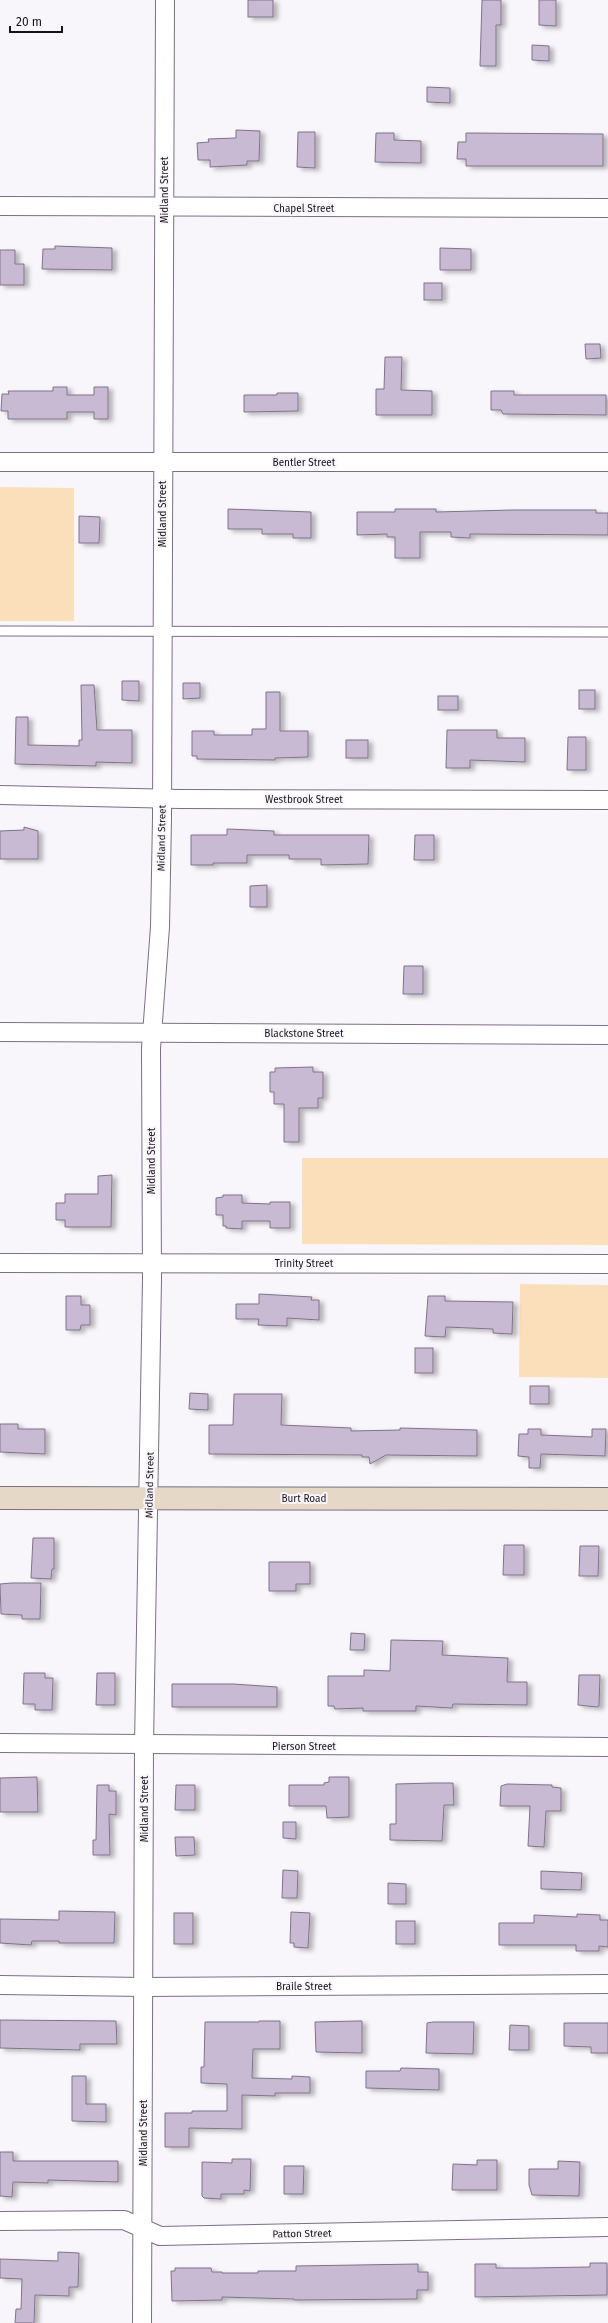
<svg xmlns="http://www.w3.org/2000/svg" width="608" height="2323" viewBox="0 0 608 2323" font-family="'Fira Sans',sans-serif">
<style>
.green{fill:#fbdfba}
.building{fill:#c9bad3;stroke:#80728a;filter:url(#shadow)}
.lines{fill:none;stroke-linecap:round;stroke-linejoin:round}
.lane-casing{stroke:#7c6e85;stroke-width:11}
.street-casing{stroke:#7c6e85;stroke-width:20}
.secondary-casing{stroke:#7c6e85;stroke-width:24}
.lane{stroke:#fff;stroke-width:9}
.street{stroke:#fff;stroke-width:18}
.secondary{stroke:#e5d8c6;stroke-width:22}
.labels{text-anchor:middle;stroke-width:4;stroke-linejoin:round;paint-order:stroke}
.street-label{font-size:10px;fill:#17111a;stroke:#f9f6fb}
</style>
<defs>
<filter id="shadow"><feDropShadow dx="4.5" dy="2.5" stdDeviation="2" flood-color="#0004"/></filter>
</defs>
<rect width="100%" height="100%" fill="#f9f6fb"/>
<!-- green -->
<g class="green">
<polygon points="0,487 74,488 74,621 0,621"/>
<polygon points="302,1158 608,1158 608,1245 302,1244"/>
<polygon points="520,1284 608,1285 608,1378 519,1377"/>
</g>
<!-- building -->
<g class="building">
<rect x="248" y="0" width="25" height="17"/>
<polygon points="482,0 501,0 501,25 496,25 496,66 480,66"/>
<polygon points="539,0 556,0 556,26 539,25"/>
<polygon points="532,45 549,46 549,61 532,60"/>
<polygon points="427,87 450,88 450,103 427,102"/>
<polygon points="236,130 260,131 259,161 247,161 247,165 210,167 210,160 198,160 197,143 209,142 208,139 236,138"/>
<polygon points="298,132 315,132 315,168 297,167"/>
<polygon points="376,133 394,133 394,140 421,141 421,163 375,162"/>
<polygon points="466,133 603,134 603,166 466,166 466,159 457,159 458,142 466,142"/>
<polygon points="55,246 112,248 112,270 42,269 43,249 55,249"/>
<polygon points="440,248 471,249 471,270 440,270"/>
<polygon points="0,250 15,250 15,264 24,264 24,285 0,285"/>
<rect x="424" y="283" width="18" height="17"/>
<polygon points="585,344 600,344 601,358 586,359"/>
<polygon points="385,357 402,357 401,390 432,391 432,415 376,415 376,389 384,389"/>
<polygon points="53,387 67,387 67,395 94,395 94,387 108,387 108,419 94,419 94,412 67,412 67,419 8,419 8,411 1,411 2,394 9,394 8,391 53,391"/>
<polygon points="491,391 514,391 514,395 606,395 606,415 503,414 501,410 491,410"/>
<polygon points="277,393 298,393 298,411 244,412 244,395 277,395"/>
<polygon points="228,509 311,512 311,538 293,538 293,534 262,534 262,529 228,529"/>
<polygon points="395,509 436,509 436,512 513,510 596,510 596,513 608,513 608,535 470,534 470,538 451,537 451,532 420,532 420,558 395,558 395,537 387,537 387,534 357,535 357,512 395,512"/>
<polygon points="79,516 100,517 99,543 79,543"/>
<polygon points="122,681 139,681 139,701 122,700"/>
<polygon points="183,683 200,683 200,698 183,699"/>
<polygon points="81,685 94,685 97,730 132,730 132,763 96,762 96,766 15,764 16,717 28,717 28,745 79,746 79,740 82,740"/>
<rect x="579" y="690" width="16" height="19"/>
<polygon points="266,692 280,692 280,731 308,731 308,757 275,758 275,760 197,759 197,756 192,756 192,731 214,731 214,735 252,735 252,729 266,729"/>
<rect x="438" y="696" width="20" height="14"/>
<polygon points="447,730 497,730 497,738 525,738 525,762 470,760 470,768 446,768"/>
<polygon points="568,737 586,737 586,770 567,770"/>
<rect x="346" y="740" width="22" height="18"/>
<polygon points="24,827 38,831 38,859 0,859 0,831 24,830"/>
<polygon points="227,829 274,831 274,835 369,835 368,864 321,865 321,859 289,859 289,855 247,855 247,863 213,863 213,865 191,865 191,835 227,835"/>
<polygon points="415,835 434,835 434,860 414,860"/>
<polygon points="267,885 267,907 250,907 250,886"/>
<polygon points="404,966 423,966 423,994 403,994"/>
<polygon points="313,1067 313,1072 323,1072 323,1098 318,1098 318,1108 299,1108 299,1142 284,1142 284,1104 274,1104 274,1092 270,1092 270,1072 275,1072 275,1068"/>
<polygon points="112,1175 111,1227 65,1227 65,1220 56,1220 56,1203 65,1203 65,1194 98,1194 98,1176"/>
<polygon points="223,1195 242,1195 242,1203 270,1204 270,1202 290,1202 290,1228 270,1228 270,1221 242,1221 242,1229 226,1228 226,1226 223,1226 223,1215 216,1215 216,1198 223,1197"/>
<polygon points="259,1294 312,1297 311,1300 319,1300 319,1320 287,1318 287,1326 258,1325 259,1319 236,1319 236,1304 259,1304"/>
<polygon points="66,1296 81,1296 81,1305 90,1305 90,1325 81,1325 80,1330 66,1330"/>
<polygon points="428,1296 445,1296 445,1301 513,1302 512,1334 493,1333 493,1329 446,1327 445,1337 425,1336"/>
<rect x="415" y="1348" width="18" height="25"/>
<rect x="530" y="1386" width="19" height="18"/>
<polygon points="190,1393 208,1394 208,1410 189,1409"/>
<polygon points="234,1394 282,1394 281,1425 351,1428 351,1431 400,1430 400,1428 477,1430 477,1456 386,1455 370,1464 369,1457 362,1457 362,1455 209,1454 209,1425 233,1425"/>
<polygon points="0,1424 18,1424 18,1429 45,1429 45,1454 0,1452"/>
<polygon points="528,1429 541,1429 541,1435 592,1437 592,1429 606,1429 605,1456 541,1454 540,1468 529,1468 529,1457 518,1456 519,1434 528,1434"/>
<polygon points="33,1538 54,1538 54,1569 52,1569 51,1579 31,1578"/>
<polygon points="504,1545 524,1545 524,1575 503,1575"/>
<polygon points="580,1546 599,1546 598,1576 579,1576"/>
<polygon points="269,1562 310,1562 310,1584 296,1584 296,1591 269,1591"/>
<polygon points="12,1583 41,1583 40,1619 22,1619 22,1615 1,1614 0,1584"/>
<polygon points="351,1633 365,1634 364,1650 350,1650"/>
<polygon points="391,1640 443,1641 442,1655 508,1658 507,1682 527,1682 527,1705 453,1704 452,1708 416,1706 416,1711 363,1711 363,1708 335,1709 334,1706 328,1706 328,1676 364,1676 364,1670 390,1671"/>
<polygon points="24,1673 45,1673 45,1678 53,1678 52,1710 35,1710 35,1704 23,1704"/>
<polygon points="97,1673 115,1673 115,1705 96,1705"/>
<polygon points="579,1675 600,1675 599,1706 597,1707 578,1705"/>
<polygon points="172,1684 233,1684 277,1687 277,1707 172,1707"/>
<polygon points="37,1777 38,1812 0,1812 0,1778"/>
<polygon points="329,1777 349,1777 349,1817 327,1818 326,1806 289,1806 289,1785 324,1785 324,1783 329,1782"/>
<polygon points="433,1783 453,1783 454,1805 444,1805 442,1841 390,1840 390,1824 396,1824 396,1784"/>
<polygon points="507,1784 552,1785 552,1787 561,1788 561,1811 546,1811 544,1847 528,1846 530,1806 500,1806 501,1786"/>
<polygon points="97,1785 109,1785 109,1791 116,1791 116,1815 109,1814 110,1855 93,1855 93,1840 96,1840"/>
<polygon points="176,1785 195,1785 195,1810 175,1810"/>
<polygon points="283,1822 296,1822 296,1839 283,1838"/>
<polygon points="175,1837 194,1837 195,1855 176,1856"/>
<polygon points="283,1870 298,1871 297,1898 282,1898"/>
<polygon points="541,1871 582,1873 581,1890 541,1889"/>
<polygon points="388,1883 406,1884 406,1904 388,1904"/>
<polygon points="59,1911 115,1912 114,1943 59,1943 59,1941 32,1941 31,1945 0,1943 0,1919 59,1920"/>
<polygon points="291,1912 310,1913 308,1948 294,1947 294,1943 290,1943"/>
<rect x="174" y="1913" width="19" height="31"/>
<polygon points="577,1914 600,1915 600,1920 608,1920 608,1947 599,1946 599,1951 576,1951 576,1945 499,1945 499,1923 534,1923 534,1915 577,1917"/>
<rect x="396" y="1921" width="19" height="23"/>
<polygon points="0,2020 116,2021 117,2044 80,2044 80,2050 0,2048"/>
<polygon points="259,2021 280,2021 280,2049 253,2049 252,2078 292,2079 292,2076 310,2077 310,2093 275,2093 275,2096 242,2095 242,2129 189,2128 189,2147 165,2147 165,2113 192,2113 192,2111 227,2111 227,2084 201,2083 201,2067 204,2067 205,2022 259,2022"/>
<polygon points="357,2021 362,2021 362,2053 316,2052 315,2022"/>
<polygon points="433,2022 474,2022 473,2054 426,2053 427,2023"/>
<polygon points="564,2023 608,2023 608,2053 591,2053 591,2047 564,2046"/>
<polygon points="510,2025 529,2026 529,2050 509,2050"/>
<polygon points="401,2068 439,2069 439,2090 366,2088 366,2071 400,2071"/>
<polygon points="72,2076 86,2076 86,2104 106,2104 106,2122 72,2121"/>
<polygon points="0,2152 13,2152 13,2161 118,2161 118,2182 48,2180 48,2183 13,2182 12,2197 0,2196"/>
<polygon points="232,2159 251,2159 250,2191 244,2190 244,2194 221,2194 221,2199 204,2198 202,2196 202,2162 232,2163"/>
<polygon points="477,2160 497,2160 497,2190 452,2190 453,2164 477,2165"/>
<polygon points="558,2161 580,2162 579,2196 532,2195 529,2185 529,2169 558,2169"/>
<polygon points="284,2166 304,2166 303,2194 284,2194"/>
<polygon points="58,2252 79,2253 78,2287 69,2287 69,2296 35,2295 34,2323 15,2323 16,2309 21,2309 22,2279 0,2278 0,2259 58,2261"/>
<polygon points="590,2263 607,2263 607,2295 475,2297 475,2264 496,2264 496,2268 530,2268 590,2267"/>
<polygon points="418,2264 418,2272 428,2272 428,2290 417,2290 417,2299 294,2300 294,2299 222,2297 222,2300 172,2301 171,2271 175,2271 175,2268 211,2268 212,2272 222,2272 222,2273 258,2273 258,2271 296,2271 296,2266"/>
</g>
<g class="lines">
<defs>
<polyline id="lane" points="0,631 608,632"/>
<g id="street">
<polyline points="0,206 608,208"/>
<polyline points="0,462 608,462"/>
<polyline points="0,795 180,799 608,800"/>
<polyline points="0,1032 608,1035"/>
<polyline points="0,1263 608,1264"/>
<polyline points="0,1743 608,1747"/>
<polyline points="0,1985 144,1987 608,1984"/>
<polyline points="0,2221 124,2220 160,2236 608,2227"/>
<polyline points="142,2323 144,1745 152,1279 151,1048 160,927 162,818 165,0"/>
</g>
<polyline id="secondary" points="0,1498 608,1499"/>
</defs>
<!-- lane casing -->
<use href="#lane" class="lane-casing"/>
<!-- street casing -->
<use href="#street" class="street-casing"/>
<!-- secondary casing -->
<use href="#secondary" class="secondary-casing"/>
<!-- lane -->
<use href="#lane" class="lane"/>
<!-- street -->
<use href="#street" class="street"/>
<!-- secondary -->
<use href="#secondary" class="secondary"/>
</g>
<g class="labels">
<!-- street labels -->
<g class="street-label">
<text transform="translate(164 190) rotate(-90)" y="4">Midland Street</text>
<text x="304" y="212">Chapel Street</text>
<text x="304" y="466">Bentler Street</text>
<text transform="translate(162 514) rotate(-90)" y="4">Midland Street</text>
<text x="304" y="803">Westbrook Street</text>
<text transform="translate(161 838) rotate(-89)" y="4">Midland Street</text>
<text x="304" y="1037">Blackstone Street</text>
<text transform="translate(151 1161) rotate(-90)" y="4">Midland Street</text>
<text x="304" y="1267">Trinity Street</text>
<text transform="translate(149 1485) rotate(-89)" y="4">Midland Street</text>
<text x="304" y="1502">Burt Road</text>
<text x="304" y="1750">Pierson Street</text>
<text transform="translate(144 1809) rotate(-90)" y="4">Midland Street</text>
<text x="304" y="1990">Braile Street</text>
<text transform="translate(143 2133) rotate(-90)" y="4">Midland Street</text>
<text transform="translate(302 2233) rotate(-1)" y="4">Patton Street</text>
</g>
</g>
<!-- scale -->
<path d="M10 26v6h52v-6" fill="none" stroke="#17111a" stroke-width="2"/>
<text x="16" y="26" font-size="12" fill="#17111a" stroke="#f9f6fb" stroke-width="3" paint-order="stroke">20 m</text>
</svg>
